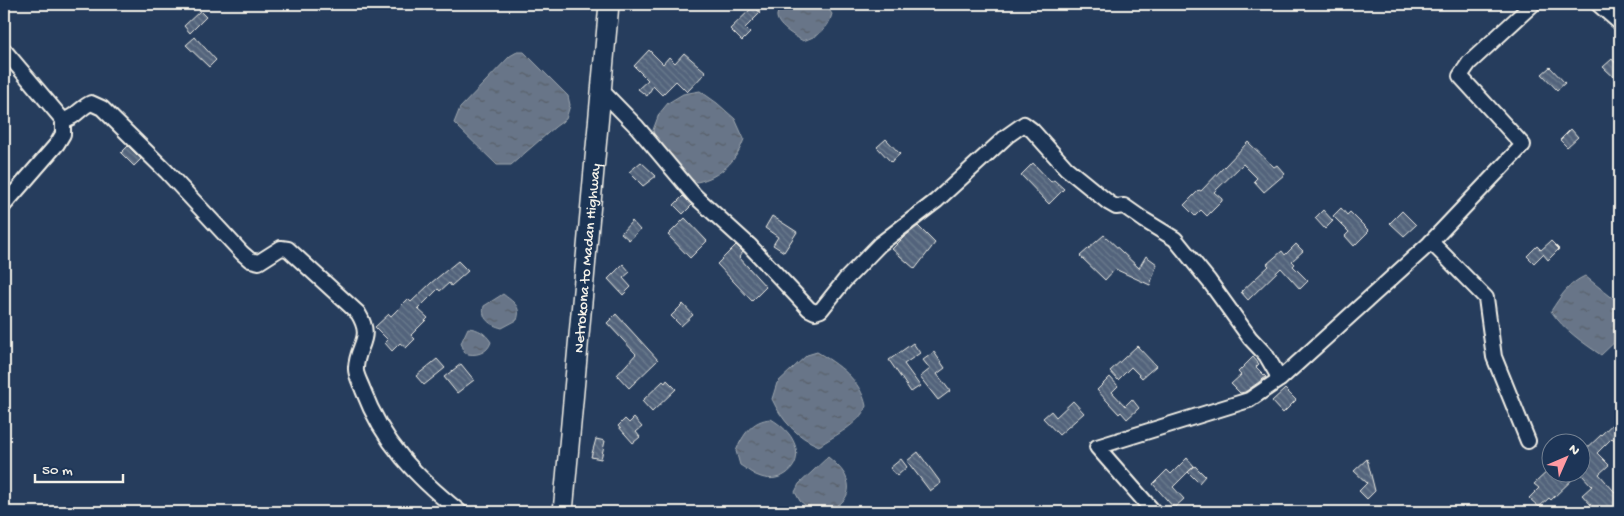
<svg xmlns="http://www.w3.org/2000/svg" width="1624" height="516" viewBox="0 0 1624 516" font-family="'Gochi Hand',sans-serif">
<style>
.water{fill:url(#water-ripples);stroke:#9fa7ae}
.building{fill:url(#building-back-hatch);stroke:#f4f1e8}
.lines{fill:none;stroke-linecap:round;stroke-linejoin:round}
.street-casing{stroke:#f4f1e8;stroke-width:18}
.secondary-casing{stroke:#f4f1e8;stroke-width:22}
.street{stroke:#1d3557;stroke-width:14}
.secondary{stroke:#1d3557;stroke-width:19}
.labels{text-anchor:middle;stroke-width:4;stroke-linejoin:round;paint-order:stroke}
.street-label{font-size:15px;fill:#f4f1e8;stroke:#1d3557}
</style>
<defs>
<pattern id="water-ripples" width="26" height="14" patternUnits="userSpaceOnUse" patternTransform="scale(1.25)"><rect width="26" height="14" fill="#677588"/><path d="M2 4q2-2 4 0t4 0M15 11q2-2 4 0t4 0" fill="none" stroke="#585e67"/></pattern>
<pattern id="building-back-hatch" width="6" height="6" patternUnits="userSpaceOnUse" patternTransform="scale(1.25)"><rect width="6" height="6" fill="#52647b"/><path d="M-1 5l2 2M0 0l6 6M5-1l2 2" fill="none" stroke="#6c7b8e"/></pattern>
</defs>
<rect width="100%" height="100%" fill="#263d5d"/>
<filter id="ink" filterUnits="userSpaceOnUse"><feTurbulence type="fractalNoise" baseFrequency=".02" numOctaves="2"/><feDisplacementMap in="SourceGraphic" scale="10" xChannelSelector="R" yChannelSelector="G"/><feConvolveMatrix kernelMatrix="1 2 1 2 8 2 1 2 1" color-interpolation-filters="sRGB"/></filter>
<g filter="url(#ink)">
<!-- water -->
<g class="water">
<path d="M783 4H825L832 14C828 30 818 36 803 41 795 36 776 26 777 15 778 11 781 7 783 4Z"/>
<polygon points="517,52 524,52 568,96 570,105 566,119 555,127 511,165 497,165 454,123 460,108 510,56"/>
<path d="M700 91 717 103 735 119 744 139C736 162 720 177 697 182L685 176 656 142 653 130 659 114 668 103 683 94Z"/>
<path d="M1585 276 1620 304V337L1601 355C1582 342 1564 330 1551 311 1560 297 1569 283 1585 276Z"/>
<path d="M503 294C513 302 522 306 517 320L502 328C490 325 481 319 484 306Z"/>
<path d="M468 328C479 329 485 333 491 342 488 353 475 357 465 353L461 343Z"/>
<path d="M817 352C838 364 861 380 866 406 859 425 835 435 819 446 797 437 782 421 772 399L777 383 807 355Z"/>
<path d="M771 419C781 425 791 433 795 445 803 467 781 484 761 477 753 475 747 469 740 465L736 451C743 435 752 420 771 419Z"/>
<path d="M828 457C834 462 841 468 845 475 857 498 835 512 814 512L800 501 795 492 799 484Z"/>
</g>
<!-- building -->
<g class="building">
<polygon points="754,6 760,13 745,28 750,33 742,41 730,29"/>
<polygon points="200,11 206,17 190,33 184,26"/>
<polygon points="195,37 216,60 209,67 186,45"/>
<polygon points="649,50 663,64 669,57 675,63 684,53 706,72 687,92 676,81 662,95 653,86 647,96 638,89 648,80 634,66"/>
<polygon points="1612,59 1620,68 1620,83 1603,67"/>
<polygon points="1550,67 1565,83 1557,90 1542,74"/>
<polygon points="1571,129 1578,137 1567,147 1560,140"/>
<polygon points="886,139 900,154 891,162 877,147"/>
<polygon points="1248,142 1274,167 1277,165 1285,174 1264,192 1254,181 1257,178 1243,164 1214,192 1222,199 1222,201 1207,216 1201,210 1195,216 1184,205 1199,190 1201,191"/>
<polygon points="128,146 141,159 134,166 121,153"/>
<polygon points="641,162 656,176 643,186 629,172"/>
<polygon points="1033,163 1051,182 1054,180 1064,189 1049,204 1021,175"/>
<polygon points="683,196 692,205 683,214 674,205"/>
<polygon points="1341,208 1347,215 1350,212 1369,231 1354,246 1345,236 1349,232 1333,216"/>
<polygon points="1323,210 1333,221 1325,229 1315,218"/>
<polygon points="1402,211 1416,225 1404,236 1390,223"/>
<polygon points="772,216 797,232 784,252 773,245 778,237 765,228"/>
<polygon points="685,218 707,241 690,258 668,235"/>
<polygon points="632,221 640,230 629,240 621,233"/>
<polygon points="918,226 935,243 915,269 892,249 904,237"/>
<polygon points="1104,235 1139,268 1146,256 1157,264 1150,285 1115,269 1105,280 1080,256"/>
<polygon points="1551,241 1559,249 1548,260 1543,254 1534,263 1527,256 1537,246 1541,250"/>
<polygon points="1296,244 1303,251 1292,261 1295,264 1293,266 1308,281 1300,289 1281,268 1248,300 1241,292 1269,266 1267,264 1282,251 1285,255"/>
<polygon points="736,245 743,252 739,257 766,287 752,301 717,264"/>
<polygon points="458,261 468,271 451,286 449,283 440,291 438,289 418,309 428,318 411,335 415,339 406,348 400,343 392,351 385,343 388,340 375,327 389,314 391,316 408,299 411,302 431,283"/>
<polygon points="623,264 630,272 623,278 631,287 623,295 608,279"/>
<polygon points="683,304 693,315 681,326 671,316"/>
<polygon points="616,314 658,360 629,388 617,375 636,354 607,323"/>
<polygon points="913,343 920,353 904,364 920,386 911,392 889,360"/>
<polygon points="1137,346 1156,366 1142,378 1131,367 1118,380 1110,371"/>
<polygon points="934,352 945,368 937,374 950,391 938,400 920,377 930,369 923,360"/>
<polygon points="1253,357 1259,364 1256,367 1266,377 1245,392 1240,393 1231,384 1241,375 1238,372"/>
<polygon points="437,359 445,368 424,385 416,376"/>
<polygon points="461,364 474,380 457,393 444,377"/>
<polygon points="1110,377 1118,386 1112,392 1125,406 1132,399 1139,408 1127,419 1121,412 1119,414 1097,390"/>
<polygon points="667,380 676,389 652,412 642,401 663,381 665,383"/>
<polygon points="1285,389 1296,400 1283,413 1272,401"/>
<polygon points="1073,401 1084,413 1059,435 1043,418 1051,411 1056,417"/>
<polygon points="1620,417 1620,446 1612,438 1597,453 1609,465 1599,474 1620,498 1620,512 1584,512 1591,505 1582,495 1592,486 1582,475 1582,458 1585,455 1583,452"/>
<polygon points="634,418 642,427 636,432 640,437 633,443 618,426 625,419 629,423"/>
<polygon points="596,439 605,441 601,459 591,457"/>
<polygon points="918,452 941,483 930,491 907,461"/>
<polygon points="1187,458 1194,466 1173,487 1184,499 1174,508 1153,484 1167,470 1171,474"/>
<polygon points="901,459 907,467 897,476 890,468"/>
<polygon points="1367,459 1375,491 1367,499 1359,491 1367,483 1354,471"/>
<polygon points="1195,466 1205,476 1199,483 1188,472"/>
<polygon points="1552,467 1552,474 1578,474 1551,500 1549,498 1539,507 1529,498 1539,488 1534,484"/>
</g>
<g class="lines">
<defs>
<g id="street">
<polyline points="1598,4 1620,23"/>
<path d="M4 50 63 120C74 119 81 107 91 103L102 108 166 171 242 253 250 260 259 262 281 248 288 249 358 313C374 339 357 344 356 368 355 374 361 384 363 390 383 443 416 477 460 512"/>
<polyline points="601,90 637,127 695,196 750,246 809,309 815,312 821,310 845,280 880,244 936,201 1007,136 1024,124 1032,130 1066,168 1109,203 1116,207 1124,206 1144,220 1175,239 1209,281 1250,338 1266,355 1280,379"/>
<polyline points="4,205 57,144 63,134 63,120"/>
<polyline points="1431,242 1486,298 1494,357 1528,441"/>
<polyline points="1154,512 1097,447 1249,400 1280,379 1428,245 1523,145 1460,76 1469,63 1533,4"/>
</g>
<g id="secondary">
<path id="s1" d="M563 512 609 4"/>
</g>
</defs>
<!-- street casing -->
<use href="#street" class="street-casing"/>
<!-- secondary casing -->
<use href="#secondary" class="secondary-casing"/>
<!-- street -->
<use href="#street" class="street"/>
<!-- secondary -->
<use href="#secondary" class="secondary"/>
</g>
</g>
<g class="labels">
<!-- street labels -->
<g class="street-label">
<text dy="5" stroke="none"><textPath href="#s1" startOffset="255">Netrokona to Madan Highway</textPath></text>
</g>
</g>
<!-- margin -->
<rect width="1624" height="516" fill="none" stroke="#1d3557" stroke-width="20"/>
<rect x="10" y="10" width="1604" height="496" fill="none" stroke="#f4f1e8" stroke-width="2" filter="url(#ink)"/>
<!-- north arrow -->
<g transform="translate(1566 458) rotate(45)"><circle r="24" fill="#1d3557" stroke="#738091"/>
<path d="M0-4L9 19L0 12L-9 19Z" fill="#ff9aa2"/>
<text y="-8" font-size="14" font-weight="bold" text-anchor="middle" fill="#f4f1e8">N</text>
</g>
<!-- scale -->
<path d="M35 474v8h88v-8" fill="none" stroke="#f4f1e8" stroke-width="2.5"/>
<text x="42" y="474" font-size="15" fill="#f4f1e8" stroke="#1d3557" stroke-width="4" paint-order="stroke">50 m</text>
</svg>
